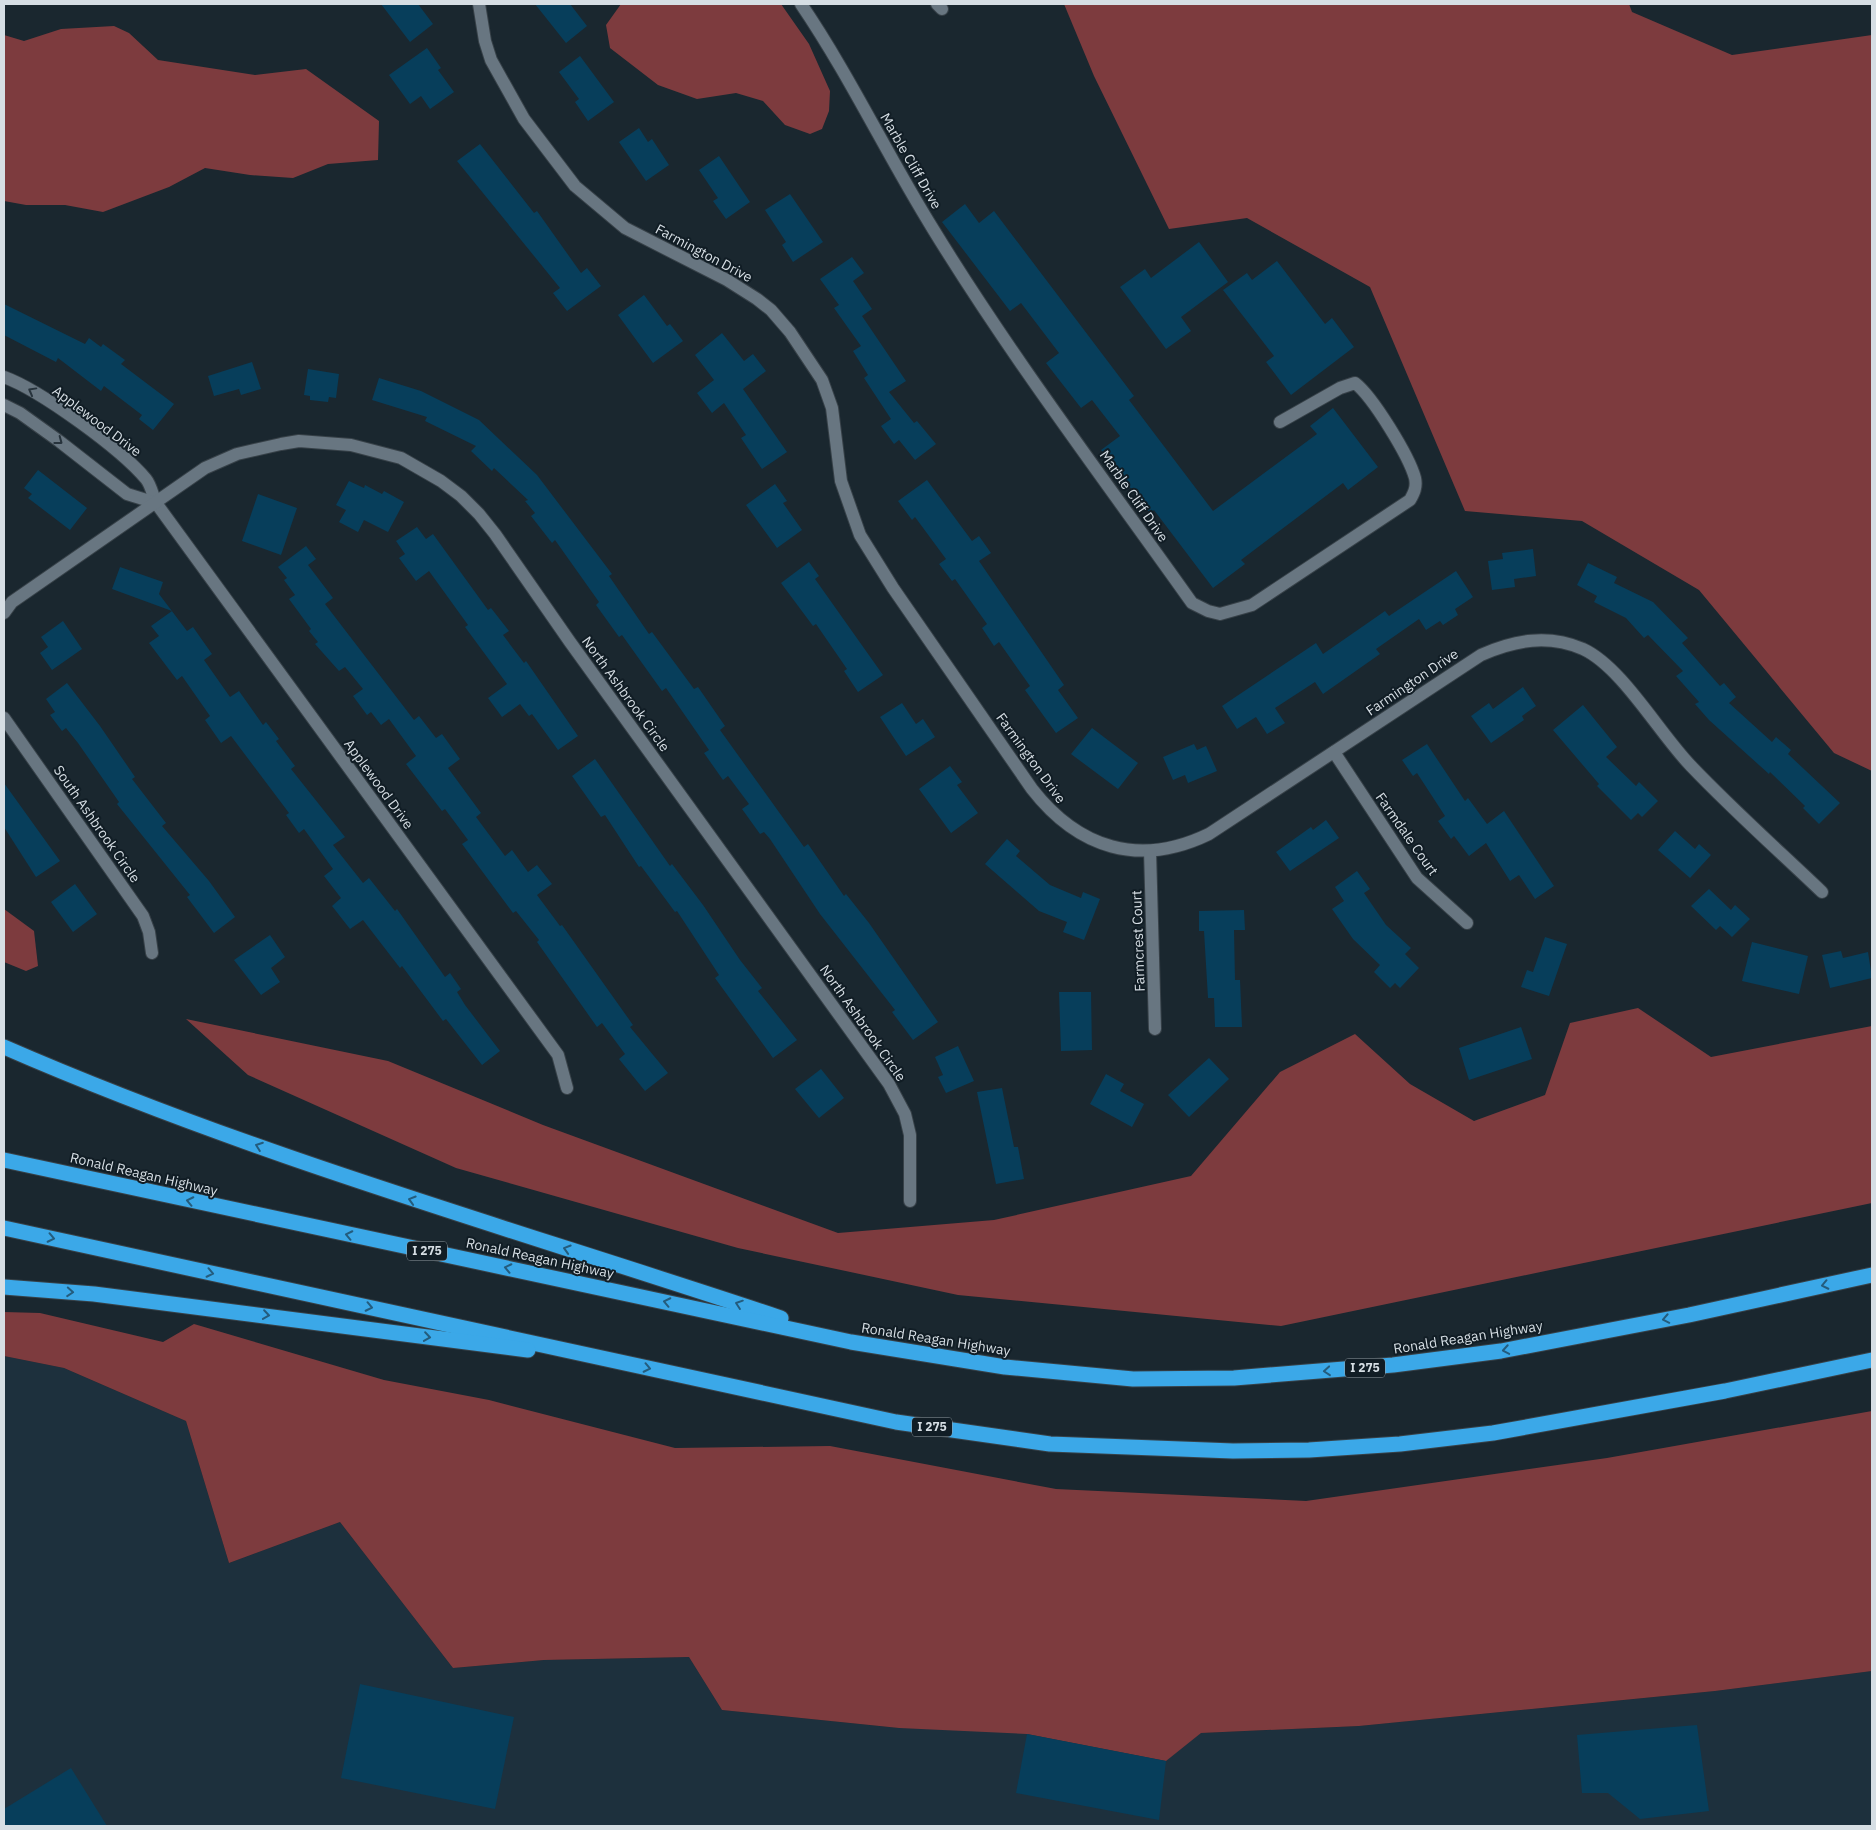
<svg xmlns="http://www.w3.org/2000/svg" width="1876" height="1830" viewBox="0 0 1876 1830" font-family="'IBM Plex Sans',sans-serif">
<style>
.built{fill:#1d303d}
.forest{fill:#7d3b3e}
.building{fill:#073e5b}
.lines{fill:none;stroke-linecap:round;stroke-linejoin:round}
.minor-casing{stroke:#374148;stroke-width:14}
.motorway-casing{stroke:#374148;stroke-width:17}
.minor{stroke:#687681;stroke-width:12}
.motorway{stroke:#3ba8e8;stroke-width:15}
.oneway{stroke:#27333c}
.oneway2{stroke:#245c7d}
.labels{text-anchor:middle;stroke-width:4;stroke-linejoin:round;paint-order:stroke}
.shield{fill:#111d25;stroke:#9ba4ab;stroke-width:1}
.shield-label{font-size:12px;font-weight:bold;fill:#d6dee4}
.street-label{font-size:14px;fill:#d6dee4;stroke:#111d25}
</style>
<rect width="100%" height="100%" fill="#1a272f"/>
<!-- built -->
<polygon class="built" points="4,1356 64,1368 186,1421 229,1563 340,1522 453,1668 544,1660 689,1657 722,1710 899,1728 1201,1733 1359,1726 1715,1691 1872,1671 1872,1826 4,1826"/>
<!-- forest -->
<g class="forest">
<polygon points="621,4 781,4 809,44 830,91 829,111 822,129 810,134 785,125 763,101 736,93 697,99 658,85 610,48 606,25"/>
<polygon points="1064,4 1629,4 1632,12 1732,55 1872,35 1872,771 1834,753 1699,590 1582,521 1465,511 1370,287 1247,218 1169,229 1094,76"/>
<polygon points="114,26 129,33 158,60 255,75 306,69 379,121 378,160 328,164 293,178 250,175 205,168 169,187 103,212 65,205 26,205 4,201 4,35 24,41 61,29"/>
<polygon points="4,909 34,931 38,966 26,971 4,962"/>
<polygon points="1638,1008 1711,1057 1872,1026 1872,1203 1281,1326 958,1295 738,1248 456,1168 248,1075 186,1019 388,1061 543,1125 838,1233 994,1220 1191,1176 1280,1072 1355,1034 1410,1084 1474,1121 1545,1095 1570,1023"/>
<polygon points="4,1312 40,1313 163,1342 194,1324 384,1380 489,1400 675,1448 830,1446 1056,1489 1306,1501 1607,1458 1872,1411 1872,1671 1715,1691 1359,1726 1201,1733 1166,1761 1027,1734 899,1728 722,1710 689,1657 544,1660 453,1668 340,1522 229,1563 186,1421 64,1368 4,1356"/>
</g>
<!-- building -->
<g class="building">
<polygon points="381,4 418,4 433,24 410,42"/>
<polygon points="535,4 570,4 587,26 566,43"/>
<polygon points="427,48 441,68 438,70 454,92 430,109 421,96 410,104 389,75"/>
<polygon points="580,56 614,102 588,121 575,102 579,99 559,72"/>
<polygon points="639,128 648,142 652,139 669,165 646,181 619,142"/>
<polygon points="480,144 534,213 537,211 581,273 587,268 601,286 567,311 553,293 560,288 457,161"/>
<polygon points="719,156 750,202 726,219 713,201 718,198 699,170"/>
<polygon points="790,194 823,242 793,262 782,245 786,242 765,210"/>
<polygon points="965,204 979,223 994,211 1134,396 1129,400 1213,511 1317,434 1310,426 1333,408 1378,467 1348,490 1343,483 1241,560 1245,564 1213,588 1154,510 1150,513 1101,450 1120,436 1092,400 1081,408 1046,363 1059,353 1021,303 1010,311 942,222"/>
<polygon points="1199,242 1228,282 1181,317 1191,331 1166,349 1120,287 1145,269 1151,278"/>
<polygon points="852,257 864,273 853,281 872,309 862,316 906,381 889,392 914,423 917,421 936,444 915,460 899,440 894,444 881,426 891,419 864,378 868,375 853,351 861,346 834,308 839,305 820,279"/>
<polygon points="1277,261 1325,324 1332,318 1354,347 1291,395 1266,362 1274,356 1223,290 1247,273 1252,280"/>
<polygon points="644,295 667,326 670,324 683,341 653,363 618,315"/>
<polygon points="4,304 85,344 89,338 101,347 103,344 125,360 121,364 174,404 153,430 139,419 142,415 104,386 101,391 58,358 56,362 4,335"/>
<polygon points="722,333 744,361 753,354 766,371 743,389 787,452 762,469 741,438 746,435 724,403 712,413 697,393 714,380 695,355"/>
<polygon points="252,362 261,389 241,395 239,389 214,396 208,376"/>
<polygon points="308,369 339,374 336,398 329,397 328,402 310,400 310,396 304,395"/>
<polygon points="379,378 421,391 479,420 537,475 612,574 609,576 649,634 652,632 694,689 698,687 725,726 720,730 804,847 808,844 844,896 846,894 869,923 938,1022 913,1040 892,1012 895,1010 820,914 770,839 764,832 760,834 742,809 749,804 728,776 723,780 704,753 709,750 666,688 662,691 622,635 619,637 596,605 599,602 555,540 552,543 531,516 535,513 525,501 528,500 494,468 492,471 471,451 476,446 425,421 427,417 372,400"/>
<polygon points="38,470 87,508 70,530 28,498 32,494 24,488"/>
<polygon points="927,480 972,541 979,536 991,553 979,561 1064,685 1058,690 1078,718 1056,733 1025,690 1030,686 999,642 994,646 982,628 987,624 955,579 952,581 939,564 946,559 915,517 912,520 898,501"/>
<polygon points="349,481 364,488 365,485 382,494 384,491 404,502 388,532 364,520 358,532 339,522 346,510 336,505"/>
<polygon points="775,484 787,501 783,503 802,530 777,548 746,505"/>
<polygon points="258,494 297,508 281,555 242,541"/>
<polygon points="417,527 426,539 433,534 488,610 491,608 509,631 503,635 524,663 526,661 578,736 558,750 532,714 529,716 520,704 502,717 488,698 507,684 465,627 468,625 429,571 416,581 399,558 405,554 396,541"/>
<polygon points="306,546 316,559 308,565 333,598 325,604 414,720 419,716 436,738 442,734 460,759 448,768 481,813 476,817 505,856 512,850 528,872 537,865 552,884 537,895 560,926 562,925 633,1025 630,1027 668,1073 645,1091 619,1059 625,1054 602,1023 597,1027 537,942 539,940 516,911 513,913 462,844 468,840 445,809 442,811 406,764 416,756 389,719 381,725 371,712 367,715 353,696 363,689 345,667 339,671 315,644 318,642 309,631 311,629 289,599 295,595 284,580 287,578 278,567"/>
<polygon points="1533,549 1536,576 1514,579 1515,587 1492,590 1488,561 1503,559 1502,553"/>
<polygon points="809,562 819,576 815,579 883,675 858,692 844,671 847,669 816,624 813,626 781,583"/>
<polygon points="1588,563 1617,577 1614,583 1653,602 1688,638 1682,643 1720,686 1724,683 1736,697 1729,703 1772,742 1776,737 1791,750 1788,754 1840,803 1819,824 1803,808 1805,806 1770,772 1769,774 1709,720 1695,704 1699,702 1676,676 1683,671 1648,635 1644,638 1626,618 1594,602 1597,596 1577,585"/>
<polygon points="120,567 163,582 159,594 187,631 193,627 212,654 204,660 230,697 239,691 263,725 266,722 279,739 276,741 295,766 291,769 345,837 333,845 363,883 369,878 395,911 397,909 445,977 450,973 461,989 457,992 465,1005 500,1051 482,1065 446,1019 443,1021 402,966 400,968 363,920 350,929 332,906 341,898 324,876 333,869 304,829 299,833 286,815 289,813 231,736 221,743 205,720 210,716 182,676 177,680 149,643 159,636 151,626 172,611 112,589"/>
<polygon points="1456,571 1473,597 1455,609 1458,615 1443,625 1440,621 1426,630 1419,619 1376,649 1380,654 1323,694 1315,682 1275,708 1285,723 1267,734 1256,717 1237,729 1222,706 1316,643 1323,654 1385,611 1389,616"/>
<polygon points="63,621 82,649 52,670 40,653 48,647 41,637"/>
<polygon points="67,683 100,726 135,777 132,779 166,823 162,826 209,881 235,917 214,933 187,897 190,895 117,804 119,802 78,743 66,728 62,731 50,715 55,712 46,699"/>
<polygon points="1523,687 1536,706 1522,716 1524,720 1491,743 1471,716 1489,703 1493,709"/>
<polygon points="902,703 916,724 923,719 935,737 906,756 880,717"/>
<polygon points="1583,705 1617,747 1606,757 1636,786 1639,782 1658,801 1642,817 1638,813 1631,820 1597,786 1599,784 1553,730"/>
<polygon points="1092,728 1138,763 1118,789 1071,754"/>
<polygon points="1194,744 1197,750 1206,746 1217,771 1188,783 1185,775 1173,780 1163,757"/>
<polygon points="1427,744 1465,801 1468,798 1487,824 1504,811 1554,886 1535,899 1519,875 1510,881 1486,843 1469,856 1454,836 1451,839 1438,821 1445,816 1417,773 1413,776 1402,760"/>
<polygon points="595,759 670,866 672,864 703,905 740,960 762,988 758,991 797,1040 773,1058 715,978 719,975 677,911 675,912 641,866 639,867 605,815 601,817 572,776"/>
<polygon points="950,766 962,782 957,785 978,813 951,833 919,789"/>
<polygon points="4,783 60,861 36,877 4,827"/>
<polygon points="1326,820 1339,838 1290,871 1276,852 1311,827 1313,830"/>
<polygon points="1675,831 1695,849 1699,844 1711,855 1690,878 1658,850"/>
<polygon points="1007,839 1020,851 1016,856 1050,885 1081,898 1083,892 1100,899 1084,940 1063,932 1067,922 1039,911 985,864"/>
<polygon points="1357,871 1370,889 1364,893 1386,925 1411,948 1405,954 1419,968 1400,988 1395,983 1390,988 1374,972 1380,965 1353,939 1332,909 1344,901 1335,887"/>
<polygon points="75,884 97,914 73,932 51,902"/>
<polygon points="1709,889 1731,910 1735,905 1750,919 1732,937 1720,926 1716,930 1691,906"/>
<polygon points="1244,910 1245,930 1234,930 1235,980 1240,980 1242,1027 1215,1027 1214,998 1208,998 1204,931 1199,931 1199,911"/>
<polygon points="270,935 285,957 271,968 280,982 261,995 234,960"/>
<polygon points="1545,937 1567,944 1549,996 1521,987 1527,970 1533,972"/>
<polygon points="1752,942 1808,956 1799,994 1742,981"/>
<polygon points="1841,951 1843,958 1868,952 1872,978 1830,988 1822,955"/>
<polygon points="1059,992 1091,992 1092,1050 1061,1051"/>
<polygon points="1521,1027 1532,1059 1469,1080 1459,1048"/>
<polygon points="958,1046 974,1081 946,1093 938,1077 943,1075 935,1057"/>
<polygon points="1209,1058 1229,1079 1189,1117 1168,1095"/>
<polygon points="821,1069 844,1098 819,1118 795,1089"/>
<polygon points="1106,1074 1124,1084 1120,1091 1144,1104 1132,1127 1090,1104"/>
<polygon points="1002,1088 1014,1147 1018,1147 1024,1179 996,1184 977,1092"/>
<polygon points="360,1684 514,1717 495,1809 341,1778"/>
<polygon points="1697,1725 1709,1811 1640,1819 1608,1793 1582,1793 1577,1735"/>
<polygon points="1027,1734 1166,1761 1159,1820 1016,1793"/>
<polygon points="71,1768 107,1826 4,1826 4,1809"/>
</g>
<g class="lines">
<defs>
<g id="minor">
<path d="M479 4 485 41 491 60 524 119 575 186 625 228 727 280 757 299 771 310 790 332 822 380 832 408 841 481 860 535 893 588 1032 789C1078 848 1139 868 1209 834L1481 655C1515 640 1548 634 1583 649 1622 667 1659 733 1691 766 1733 810 1778 850 1822 892"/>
<path d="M801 4C850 76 887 155 933 229 1012 358 1104 479 1192 603L1208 611 1220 614 1252 605 1410 500C1414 493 1417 487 1415 478 1409 456 1373 397 1355 383L1340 388 1280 422"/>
<polyline points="937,4 942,9"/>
<path d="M4 377C40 390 121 449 146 479 151 485 153 496 156 503L558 1055 567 1088"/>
<polyline points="4,405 20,413 59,441 127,494 156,503"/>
<polyline points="4,613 12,602 205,468 237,454 281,444 299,441 351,445 401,458 441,481 461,496 479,514 495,534 570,642 889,1084 905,1114 910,1135 910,1201"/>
<polyline points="4,718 143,916 149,932 152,953"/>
<polyline points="1334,752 1417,878 1467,923"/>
<polyline points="1150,851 1155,1029"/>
</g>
<g id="motorway">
<path d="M4 1047C256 1157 521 1231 781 1318"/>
<polyline points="4,1160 851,1342 1005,1367 1133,1379 1234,1378 1393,1365 1501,1351 1689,1315 1872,1275"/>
<polyline points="4,1228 896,1422 1050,1444 1233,1451 1309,1450 1400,1444 1493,1433 1725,1391 1872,1360"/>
<polyline points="4,1287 94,1294 528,1350"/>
</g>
</defs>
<!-- minor casing -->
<use href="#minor" class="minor-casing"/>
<!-- motorway casing -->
<use href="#motorway" class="motorway-casing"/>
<!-- minor -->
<use href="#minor" class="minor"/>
<!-- motorway -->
<use href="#motorway" class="motorway"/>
</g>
<!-- one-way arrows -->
<defs><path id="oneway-chevron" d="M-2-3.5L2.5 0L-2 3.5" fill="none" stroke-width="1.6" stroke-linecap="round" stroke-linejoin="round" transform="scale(1.25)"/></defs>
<g class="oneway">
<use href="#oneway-chevron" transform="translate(32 391) rotate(-151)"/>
<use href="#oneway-chevron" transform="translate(59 441) rotate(37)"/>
</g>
<g class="oneway2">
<use href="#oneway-chevron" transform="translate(259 1146) rotate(-160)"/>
<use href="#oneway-chevron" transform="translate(412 1200) rotate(-163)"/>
<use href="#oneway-chevron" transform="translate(190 1201) rotate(-168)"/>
<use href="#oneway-chevron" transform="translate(349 1235) rotate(-168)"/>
<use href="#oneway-chevron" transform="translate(51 1238) rotate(12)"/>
<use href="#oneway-chevron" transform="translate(567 1249) rotate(-163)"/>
<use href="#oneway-chevron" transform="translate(508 1268) rotate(-168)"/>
<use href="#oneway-chevron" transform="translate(210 1273) rotate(12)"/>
<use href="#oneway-chevron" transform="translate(1825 1285) rotate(168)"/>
<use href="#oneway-chevron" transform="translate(70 1292) rotate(4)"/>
<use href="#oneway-chevron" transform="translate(667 1302) rotate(-168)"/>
<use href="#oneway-chevron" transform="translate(739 1304) rotate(-161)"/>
<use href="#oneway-chevron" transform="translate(369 1307) rotate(12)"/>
<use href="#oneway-chevron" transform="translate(266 1315) rotate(8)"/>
<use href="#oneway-chevron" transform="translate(1666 1319) rotate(169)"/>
<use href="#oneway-chevron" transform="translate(427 1337) rotate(8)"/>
<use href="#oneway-chevron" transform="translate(1506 1350) rotate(170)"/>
<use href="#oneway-chevron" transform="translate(647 1368) rotate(12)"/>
<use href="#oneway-chevron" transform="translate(1327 1371) rotate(175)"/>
</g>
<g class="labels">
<!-- shield labels -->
<g class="shield">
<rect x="407" y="1241.5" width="40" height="19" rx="4"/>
<rect x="1345" y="1358.5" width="40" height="19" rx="4"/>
<rect x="912" y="1417.5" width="40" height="19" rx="4"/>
</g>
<g class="shield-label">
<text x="427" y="1255">I 275</text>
<text x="1365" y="1372">I 275</text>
<text x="932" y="1431">I 275</text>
</g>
<!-- street labels -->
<g class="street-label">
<text transform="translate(911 161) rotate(60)" y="5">Marble Cliff Drive</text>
<text transform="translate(704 253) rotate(28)" y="5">Farmington Drive</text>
<text transform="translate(97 421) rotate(37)" y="5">Applewood Drive</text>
<text transform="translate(1134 496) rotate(55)" y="5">Marble Cliff Drive</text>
<text transform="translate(1412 682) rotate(-34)" y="5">Farmington Drive</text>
<text transform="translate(626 694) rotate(54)" y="5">North Ashbrook Circle</text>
<text transform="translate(1031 758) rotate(54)" y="5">Farmington Drive</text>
<text transform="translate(379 784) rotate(54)" y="5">Applewood Drive</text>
<text transform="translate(97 824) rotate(55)" y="5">South Ashbrook Circle</text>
<text transform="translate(1407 834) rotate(55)" y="5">Farmdale Court</text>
<text transform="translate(1138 941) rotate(-92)" y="5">Farmcrest Court</text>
<text transform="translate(863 1023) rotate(55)" y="5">North Ashbrook Circle</text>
<text transform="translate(144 1174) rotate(13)" y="5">Ronald Reagan Highway</text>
<text transform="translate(540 1258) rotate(12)" y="5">Ronald Reagan Highway</text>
<text transform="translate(1468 1337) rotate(-9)" y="5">Ronald Reagan Highway</text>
<text transform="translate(936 1339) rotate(9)" y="5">Ronald Reagan Highway</text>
</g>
</g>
<!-- border -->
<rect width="1876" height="1830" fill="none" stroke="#d6dee4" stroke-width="10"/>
</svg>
